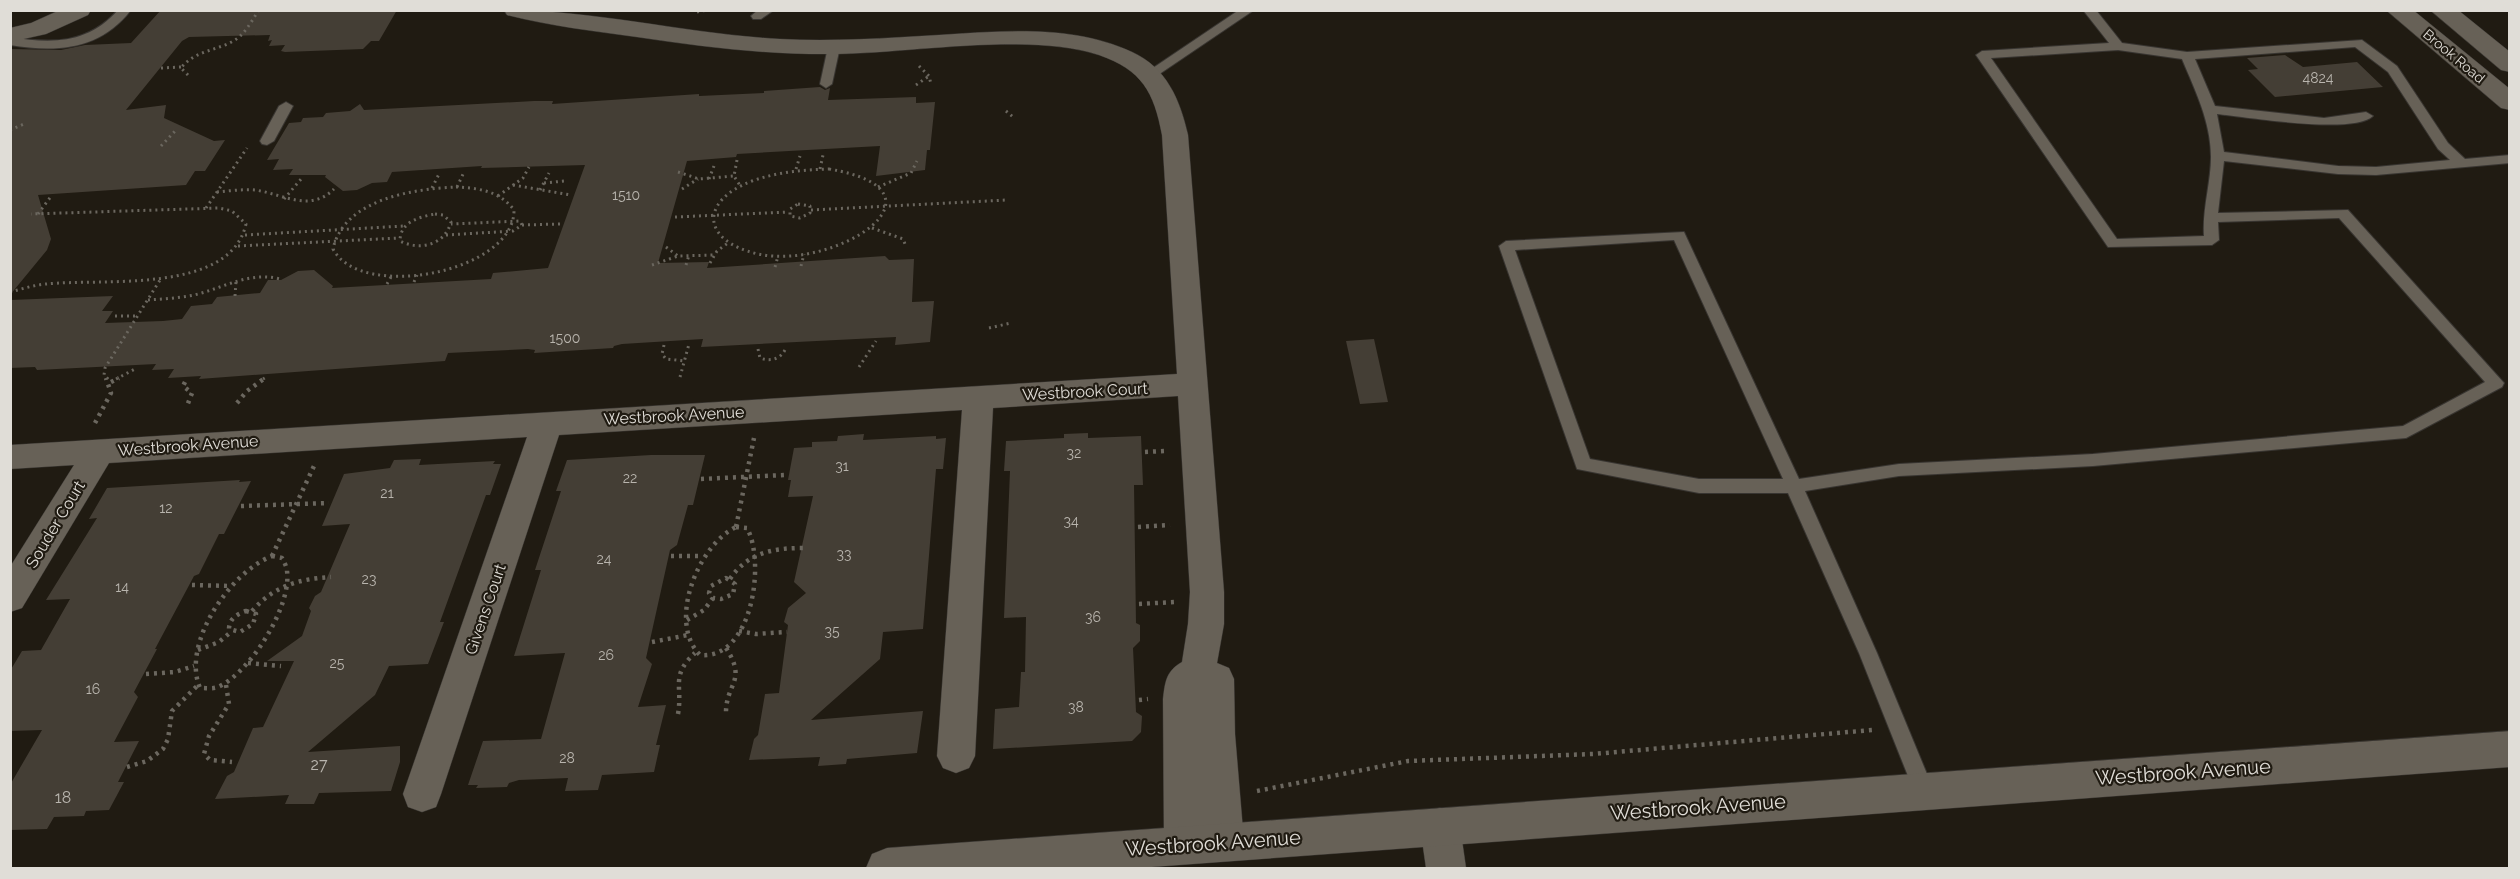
<svg xmlns="http://www.w3.org/2000/svg" width="2520" height="879" viewBox="0 0 2520 879" font-family="Raleway,sans-serif">
<style>
.building{fill:#443e35}
.lines{fill:none;stroke-linecap:round;stroke-linejoin:round}
.lane-casing{stroke:#383531;stroke-width:2}
.street-casing{stroke:#383531;stroke-width:1}
.secondary-casing{stroke:#383531;stroke-width:1}
.path-far1{stroke:#6b675f;stroke-width:3;stroke-dasharray:2 4;stroke-linecap:butt}
.path{stroke:#6b675f;stroke-width:4.5;stroke-dasharray:3 5;stroke-linecap:butt}
.lane{fill:#676157;fill-rule:evenodd}
.street{fill:#676157;fill-rule:evenodd}
.secondary{fill:#676157;fill-rule:evenodd}
.labels{text-anchor:middle;stroke-width:4.5;stroke-linejoin:round;paint-order:stroke}
.far-street-label{font-size:14px;fill:#e0ddd7;stroke:#201b12}
.number-label{font-size:14px;fill:#b9b5ae}
.street-label{font-size:16px;fill:#e0ddd7;stroke:#201b12}
.near-number-label{font-size:16px;fill:#b9b5ae}
.near-street-label{font-size:20px;fill:#e0ddd7;stroke:#201b12}
</style>
<rect width="100%" height="100%" fill="#201b12"/>
<!-- building -->
<g class="building">
<polygon points="161,10 397,10 379,41 371,41 363,49 285,52 281,51 285,45 269,46 272,40 268,41 270,35 189,37 182,41 126,110 166,105 164,118 214,141 225,140 205,171 195,171 186,185 38,195 51,239 47,250 10,295 10,49 61,50 85,45 131,43"/>
<polygon points="2285,55 2303,67 2357,62 2383,87 2275,97 2248,70 2258,69 2247,58"/>
<polygon points="820,87 825,90 830,88 828,100 916,97 916,103 935,102 930,150 927,150 925,170 876,176 880,146 737,154 736,157 687,161 658,263 709,262 707,268 885,256 889,260 914,259 912,302 934,301 930,342 895,345 896,337 701,347 703,339 622,344 614,346 613,348 534,353 535,350 528,349 448,353 445,361 199,379 201,376 168,378 174,369 152,370 156,364 37,370 35,367 10,368 10,300 113,296 102,311 113,311 105,323 163,321 182,319 191,306 212,304 217,297 260,293 268,280 281,280 298,271 314,270 333,286 332,288 491,279 493,273 548,268 585,165 481,168 482,166 392,172 387,182 372,183 357,190 343,191 325,177 326,175 289,175 293,169 273,170 279,159 267,160 289,123 301,122 303,118 323,117 326,113 350,111 360,104 364,110 534,101 553,101 552,104 699,94 699,96 764,93 764,91"/>
<polygon points="1374,339 1388,402 1360,404 1346,341"/>
<polygon points="1088,433 1088,438 1141,436 1143,485 1134,485 1136,623 1140,625 1140,641 1133,648 1136,712 1142,716 1141,732 1132,741 993,749 995,709 1019,707 1021,672 1025,672 1026,617 1004,618 1010,471 1004,471 1006,441 1064,438 1064,434"/>
<polygon points="864,434 863,440 936,436 936,439 946,438 943,469 936,469 923,629 883,632 880,659 811,720 923,711 917,753 847,759 846,764 818,766 820,757 749,760 754,739 758,735 765,694 779,693 788,625 784,622 788,608 806,593 794,582 813,496 788,497 791,480 788,480 794,448 812,447 812,442 837,441 838,436"/>
<polygon points="651,455 705,455 693,505 688,505 677,545 670,550 646,658 652,664 638,707 666,705 656,745 660,745 654,772 602,775 598,790 565,791 568,778 519,780 509,783 507,787 476,788 478,785 468,785 483,741 541,739 565,653 514,656 541,570 535,570 561,491 556,491 567,460"/>
<polygon points="421,459 419,465 495,461 493,464 501,464 490,495 486,495 440,622 444,622 428,664 389,666 375,695 308,752 400,746 400,762 391,791 319,793 314,804 285,804 289,795 215,799 227,776 234,772 253,728 263,727 294,661 267,661 302,636 311,611 309,608 315,596 321,592 350,524 322,526 344,474 390,468 394,460"/>
<polygon points="240,480 239,482 251,481 224,534 219,534 199,574 194,576 155,649 157,649 134,692 138,697 114,742 139,741 118,782 124,782 109,810 86,811 84,816 54,817 47,829 10,830 10,785 42,730 10,731 10,671 22,651 41,650 70,599 46,600 97,518 89,519 107,488"/>
</g>
<g class="lines">
<defs>
<g id="lane">
<path d="M118 10H131C100 50 57 53 10 45V37C52 44 88 44 118 10Z"/>
<polygon points="758,10 774,10 761,19 753,19 751,16"/>
<polygon points="1239,10 1254,10 1155,77 1150,78 1144,74"/>
<path d="M2083 10H2096L2122 43 2187 52 2362 40 2397 66 2448 143 2465 159 2510 155V163L2376 175 2338 174 2224 161 2218 213 2348 210 2504 383 2502 387 2406 438 2093 466 1899 476 1805 491 1877 653 1934 791 1931 798 1924 800 1917 798 1914 791 1859 653 1788 493H1699L1577 469 1499 246 1506 241 1684 232 1799 479 1899 464 2093 454 2403 426 2485 382 2339 218 2218 222 2219 240 2212 245 2108 247 1976 55 1982 51 2109 43ZM2355 47 2388 72 2438 149 2450 160 2376 167 2338 166 2224 152 2217 114C2247 117 2353 135 2373 116L2366 112 2324 118 2215 106 2195 59ZM2118 50 2182 59C2195 90 2211 122 2211 157 2211 183 2202 209 2204 236L2117 239 1991 58ZM1674 240 1783 479H1699L1590 459 1515 250Z"/>
<polygon points="834,43 840,47 832,84 826,88 820,84 828,47"/>
<polygon points="286,102 293,106 274,141 267,145 262,144 260,141 279,106"/>
</g>
<g id="street">
<polygon points="60,10 91,10 88,15 46,34 10,42 10,28 31,23"/>
<path d="M504 10C596 10 687 34 780 39 833 42 886 38 939 35 1003 31 1072 24 1132 52 1167 68 1180 100 1188 135L1224 592V624L1217 663 1229 668 1234 679 1235 734 1244 842 1238 855 1224 861 1210 855 1204 842 1203 821 1204 845 1198 858 1184 864 1170 858 1164 845 1163 699C1165 682 1166 671 1182 662L1188 624 1190 592 1178 396 993 408 975 756 969 768 956 773 943 768 937 756 962 410 559 435 441 794 436 807 422 812 408 807 403 794 527 437 109 463 22 608 10 612V567L74 465 10 469V445L1177 374 1162 135C1154 92 1142 70 1099 55 1028 32 913 53 836 54 769 55 703 47 637 37 593 31 550 26 507 15Z"/>
<polygon points="1440,808 1454,813 1460,826 1466,868 1426,868 1420,826 1426,813"/>
</g>
<g id="secondary">
<polygon points="2386,10 2413,10 2510,89 2510,110 2501,108"/>
<polygon points="2430,10 2458,10 2510,52 2510,72 2501,70"/>
<polygon points="2510,731 2510,767 1138,868 866,868 872,854 887,848"/>
</g>
</defs>
<!-- lane casing -->
<use href="#lane" class="lane-casing"/>
<!-- street casing -->
<use href="#street" class="street-casing"/>
<!-- secondary casing -->
<use href="#secondary" class="secondary-casing"/>
<!-- path-far1 -->
<g class="path-far1">
<polyline points="697,12 707,10"/>
<polyline points="919,66 929,76 931,84"/>
<polyline points="161,68 181,67"/>
<path d="M188 75 181 68C195 50 217 51 235 40 246 33 252 20 259 10"/>
<polyline points="916,85 929,76"/>
<polyline points="1006,111 1013,117"/>
<polyline points="10,130 24,124"/>
<polyline points="10,138 14,138"/>
<polyline points="161,146 176,130"/>
<polyline points="737,160 734,176 741,187"/>
<polyline points="796,169 800,156"/>
<polyline points="820,169 823,155"/>
<path d="M829 169C959 191 836 271 758 254 701 241 699 201 752 181 777 172 803 170 829 169Z"/>
<polyline points="678,172 699,179 734,176"/>
<polyline points="709,179 714,166"/>
<polyline points="544,183 565,181"/>
<polyline points="513,185 571,195"/>
<path d="M456 187C478 188 500 191 514 210 515 272 361 302 333 249 344 199 413 189 456 187Z"/>
<polyline points="457,187 464,172"/>
<polyline points="878,187 911,173 917,161"/>
<polyline points="432,188 439,174"/>
<polyline points="682,189 698,179"/>
<polyline points="540,190 549,173"/>
<path d="M217 192C229 191 242 189 255 190 283 194 310 213 334 189"/>
<polyline points="498,196 523,178 529,167"/>
<polyline points="284,199 302,178"/>
<polygon points="798,204 810,206 810,213 800,218 790,216 790,209"/>
<polyline points="206,208 247,148"/>
<polyline points="811,210 1007,200"/>
<polyline points="38,214 52,195"/>
<path d="M435 214 443 215 451 222C445 245 420 251 400 241 400 222 419 217 435 214Z"/>
<polyline points="675,217 788,212"/>
<polyline points="522,225 560,224"/>
<polyline points="872,228 903,239 905,244"/>
<polyline points="245,235 404,226"/>
<polyline points="446,235 513,231 522,225 520,221 451,224"/>
<polyline points="238,246 399,238"/>
<polyline points="666,247 678,256"/>
<polyline points="710,263 717,251 728,243"/>
<polyline points="652,265 678,256 714,255"/>
<polyline points="686,265 689,255"/>
<polyline points="801,266 804,254"/>
<polyline points="775,267 778,256"/>
<polyline points="414,282 417,275"/>
<polyline points="387,284 391,277"/>
<path d="M10 292C22 289 34 285 46 284 102 278 230 295 246 224L232 211 219 208 31 214"/>
<polyline points="235,296 236,282"/>
<path d="M148 300C163 299 179 298 194 295 224 288 249 271 280 279"/>
<polyline points="115,316 136,316"/>
<polyline points="989,328 1011,323"/>
<polyline points="664,345 662,354 666,359 685,361"/>
<path d="M758 349 760 358C771 362 781 359 786 348"/>
<polyline points="859,367 876,341"/>
<polyline points="680,377 689,344"/>
<polyline points="108,379 104,375 105,368 160,280"/>
<polyline points="116,379 135,369"/>
<polyline points="263,379 268,376"/>
</g>
<!-- path -->
<g class="path">
<polyline points="111,382 119,378"/>
<polyline points="185,382 183,386 192,393 187,406"/>
<polyline points="237,403 247,391 265,378"/>
<polyline points="95,423 111,393 106,378"/>
<polyline points="1145,452 1165,451"/>
<polyline points="701,479 786,475"/>
<polyline points="241,506 329,503"/>
<path d="M736 527 747 528C766 563 752 660 700 655 667 622 698 545 736 527Z"/>
<polyline points="736,527 754,438"/>
<polyline points="1138,527 1170,525"/>
<path d="M272 556 282 558C284 562 287 567 287 571 292 606 250 673 218 687 213 689 206 688 200 688 181 644 230 572 272 556Z"/>
<polyline points="272,556 314,466"/>
<polyline points="671,556 702,556"/>
<polygon points="726,578 735,584 733,594 721,599 713,598 709,593 711,586"/>
<path d="M730 579C748 552 774 548 804 548"/>
<polyline points="192,585 232,586"/>
<polyline points="1139,604 1174,602"/>
<path d="M246 611 256 614 253 624 240 632 229 629C229 619 237 614 246 611Z"/>
<path d="M252 611C274 586 298 579 331 577"/>
<polyline points="687,620 704,610 713,598"/>
<polyline points="739,631 756,634 787,632"/>
<polyline points="652,642 688,635"/>
<path d="M726 648C748 682 725 683 726 715"/>
<polyline points="198,650 219,642 232,631"/>
<polyline points="248,663 281,666"/>
<polyline points="146,674 175,672 194,666"/>
<polyline points="226,685 229,704 209,736 204,754 210,760 232,762"/>
<polyline points="1139,700 1148,699"/>
<path d="M678 714C683 686 670 676 695 653"/>
<polyline points="127,767 147,761 163,749 168,739 172,711 197,686"/>
<polyline points="1257,791 1408,761 1593,754 1872,730"/>
</g>
<!-- lane -->
<use href="#lane" class="lane"/>
<!-- street -->
<use href="#street" class="street"/>
<!-- secondary -->
<use href="#secondary" class="secondary"/>
</g>
<g class="labels">
<!-- far-street labels -->
<g class="far-street-label">
<text transform="translate(2454 56) rotate(40)" y="5">Brook Road</text>
</g>
<!-- number labels -->
<g class="number-label">
<text x="2318" y="83">4824</text>
<text x="626" y="200">1510</text>
<text x="565" y="343">1500</text>
<text x="1074" y="458">32</text>
<text x="842" y="471">31</text>
<text x="630" y="483">22</text>
<text x="387" y="498">21</text>
<text x="166" y="513">12</text>
<text x="1071" y="526">34</text>
<text x="844" y="559">33</text>
<text x="604" y="564">24</text>
<text x="369" y="584">23</text>
<text x="122" y="592">14</text>
<text x="1093" y="622">36</text>
<text x="832" y="636">35</text>
<text x="606" y="660">26</text>
<text x="337" y="668">25</text>
<text x="93" y="694">16</text>
<text x="1076" y="712">38</text>
<text x="567" y="763">28</text>
</g>
<!-- street labels -->
<g class="street-label">
<text transform="translate(1085 391) rotate(-3)" y="6">Westbrook Court</text>
<text transform="translate(674 415) rotate(-3)" y="6">Westbrook Avenue</text>
<text transform="translate(188 445) rotate(-4)" y="6">Westbrook Avenue</text>
<text transform="translate(55 524) rotate(-59)" y="6">Souder Court</text>
<text transform="translate(485 609) rotate(-71)" y="6">Givens Court</text>
</g>
<!-- near-number labels -->
<g class="near-number-label">
<text x="319" y="770">27</text>
<text x="63" y="803">18</text>
</g>
<!-- near-street labels -->
<g class="near-street-label">
<text transform="translate(2183 772) rotate(-4)" y="7">Westbrook Avenue</text>
<text transform="translate(1698 807) rotate(-4)" y="7">Westbrook Avenue</text>
<text transform="translate(1213 843) rotate(-4)" y="7">Westbrook Avenue</text>
</g>
</g>
<!-- border -->
<rect width="2520" height="879" fill="none" stroke="#e0ddd7" stroke-width="24"/>
</svg>
